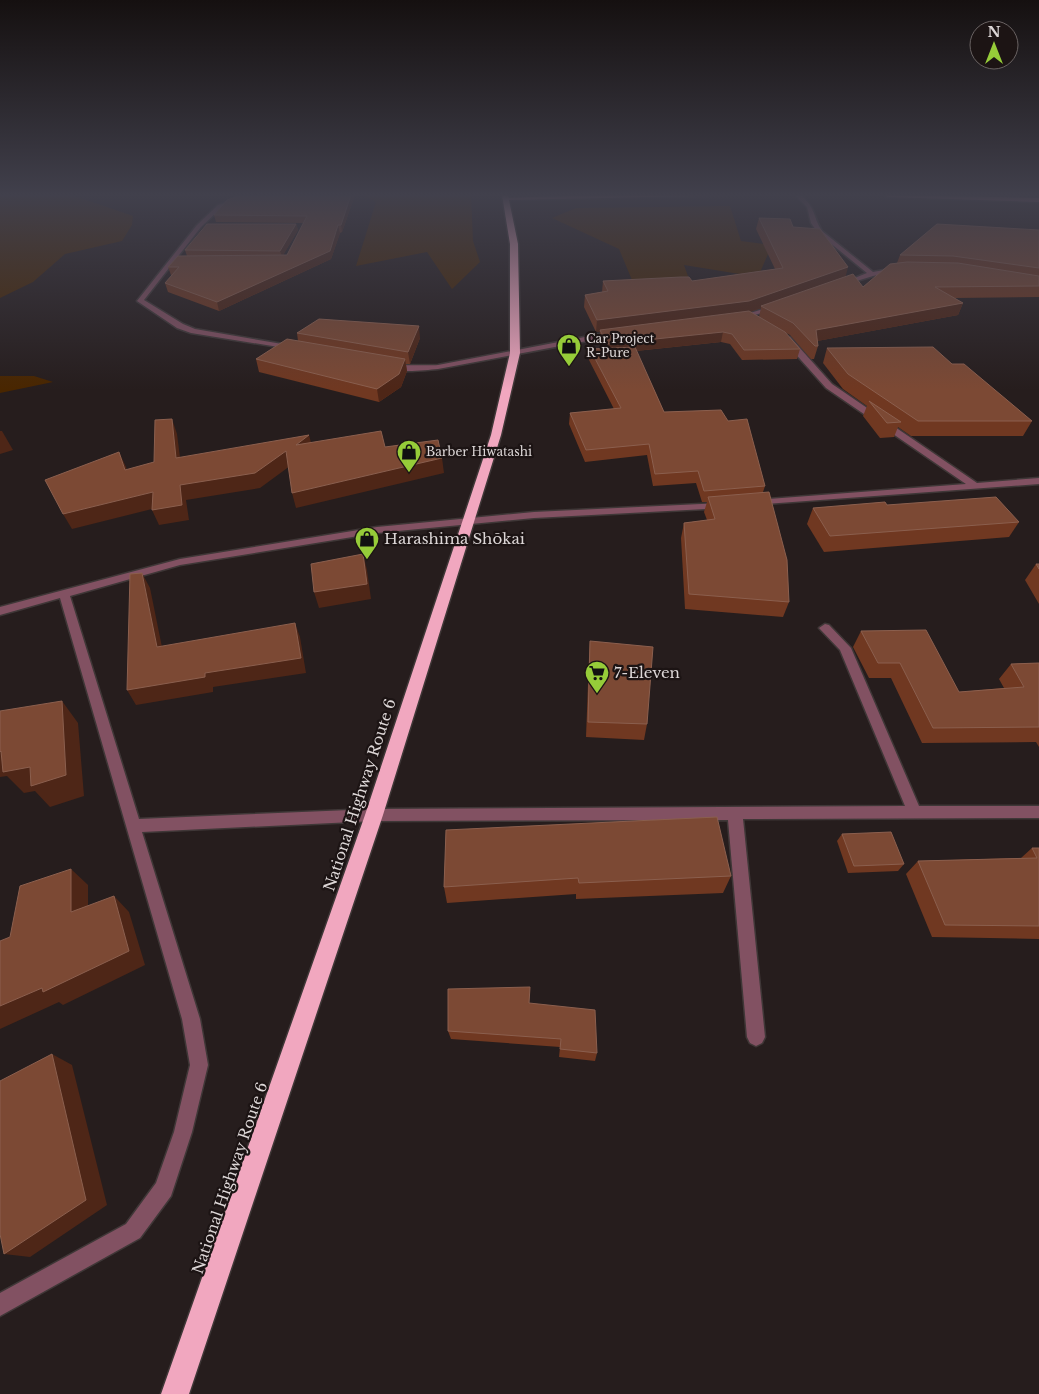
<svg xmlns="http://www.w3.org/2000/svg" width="1039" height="1394" viewBox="0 0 1039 1394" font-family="'Libre Baskerville',serif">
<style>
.green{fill:#492600}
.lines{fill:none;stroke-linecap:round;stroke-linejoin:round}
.minor-casing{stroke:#3f3737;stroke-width:3}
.major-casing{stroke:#3f3737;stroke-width:3}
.highway-casing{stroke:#3f3737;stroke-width:3}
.minor{fill:#825162;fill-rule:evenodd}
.major{fill:#e680a4;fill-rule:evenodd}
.highway{fill:#f1a7bf;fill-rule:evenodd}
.wall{fill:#703821;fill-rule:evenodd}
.shaded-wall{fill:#4e2617}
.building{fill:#7c4934;stroke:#8b5f4e}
.labels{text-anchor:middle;stroke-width:4.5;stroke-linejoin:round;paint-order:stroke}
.far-poi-label{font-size:12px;fill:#dcd6d6;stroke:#1c1414;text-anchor:start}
.poi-label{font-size:15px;fill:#dcd6d6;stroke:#1c1414;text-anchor:start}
.street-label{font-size:15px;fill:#dcd6d6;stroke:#1c1414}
</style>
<rect width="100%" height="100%" fill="#261d1d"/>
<!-- green -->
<g class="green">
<polygon points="0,195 72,195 133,216 132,225 122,241 65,254 33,282 0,298"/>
<polygon points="362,195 471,195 473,241 480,262 452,289 427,252 356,266 376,202"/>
<polygon points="730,206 741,241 772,245 758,277 684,265 689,279 632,280 619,249 552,218 576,208"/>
<polygon points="0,376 34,376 53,382 0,393"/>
</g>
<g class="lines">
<defs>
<g id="minor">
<polygon points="251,195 260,195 222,207 201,227 144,300 183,324 195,329 294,346 298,348 297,350 191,333 177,328 137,301 197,225 218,205"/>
<path d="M795 195H801C817 210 812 215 822 231L873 272 895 268 897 271 873 276 840 286V284L867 273 818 233 811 223 807 207Z"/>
<polygon points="776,305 778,306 778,308 738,320 734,318"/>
<path d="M616 331 620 333 619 335 438 369C425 370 397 374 386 367 390 364 428 366 438 365Z"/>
<polygon points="784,337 790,337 832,384 977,483 1039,478 1039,484 752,505 750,503 755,500 966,484 826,388 784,341"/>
<polygon points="722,503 725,504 725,508 534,518 377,533 180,565 70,596 139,819 374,809 905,806 840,650 819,628 825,624 829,625 851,648 919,806 1039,806 1039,818 743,819 765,1037 762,1043 756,1046 750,1043 747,1037 728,820 374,821 142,832 200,1019 208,1065 192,1132 171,1196 140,1238 0,1316 0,1293 126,1224 156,1183 174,1132 190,1065 182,1019 60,598 0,615 0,607 180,559 377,527 534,512"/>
</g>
<g id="major">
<polygon points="603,195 743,195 505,200 502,198"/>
<polygon points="885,195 1039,198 1039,202 888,197"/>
</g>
<polygon id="highway" points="502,195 508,195 518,244 520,353 501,435 383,815 189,1394 161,1394 365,815 491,435 510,353 510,244"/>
</defs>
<!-- minor casing -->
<use href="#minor" class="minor-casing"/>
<!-- major casing -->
<use href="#major" class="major-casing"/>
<!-- highway casing -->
<use href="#highway" class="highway-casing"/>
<!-- minor -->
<use href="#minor" class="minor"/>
<!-- major -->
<use href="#major" class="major"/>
<!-- highway -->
<use href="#highway" class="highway"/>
</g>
<!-- wall -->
<g class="wall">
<polygon points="238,195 355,195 342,232 340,233 331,259 219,311 168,292 165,283 172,275 171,275 168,267 187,256 185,250 296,224 298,230 283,255 287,255 303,223 216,222 214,215 238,196"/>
<path d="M759 218 793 227 845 276 863 287 897 263 900 255 1039 230V297L954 298 963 303 958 315 817 341 818 346 814 359H811L790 335 778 329 800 349 797 359 742 360 730 344 721 342 636 351 664 412 765 486 763 492 789 602 783 617 685 609 681 538 684 523 707 520 704 512 707 502H702L696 483 653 486 647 455 585 462 569 424 570 413 614 409 589 360 590 349 604 348 599 340 600 332H596L584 307 585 295 602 292 603 281H692L775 269 756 229ZM761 308 759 317 750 312Z"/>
<polygon points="297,333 420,338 410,364 406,364 407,371 401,387 379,402 259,372 256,359 298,341"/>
<polygon points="827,348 952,364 1032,421 1023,436 911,436 898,427 894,437 880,438 863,416 867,406 843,389 823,363"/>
<polygon points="887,505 1019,522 1009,537 824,552 807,524 813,508"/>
<polygon points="1036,564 1039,564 1039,604 1025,580"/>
<polygon points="861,631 959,692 1004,688 999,679 1011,664 1039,663 1039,747 1036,742 922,743 891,678 869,678 853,647"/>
<polygon points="590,641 647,724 644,740 586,737 589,657"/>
<polygon points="446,830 731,876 723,893 576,899 576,894 447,903 444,887"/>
<polygon points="842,834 904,864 898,871 848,873 837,841"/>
<polygon points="1032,848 1039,848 1039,939 932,937 906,874 918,861 1021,858"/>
<polygon points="529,1003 597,1053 595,1061 559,1057 560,1047 451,1039 448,1031"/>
</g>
<!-- shaded-wall -->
<g class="shaded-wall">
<polygon points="351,195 355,195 342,232 341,225"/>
<polygon points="296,224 298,230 282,257 280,251"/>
<polygon points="338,225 340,233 331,259 219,311 217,302"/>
<polygon points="848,267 845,279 761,306 761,308 747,313 600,330 600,332 596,332 597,320"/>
<polygon points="963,303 958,315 812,342 816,330"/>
<polygon points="419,326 420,338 410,364 408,352"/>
<polygon points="723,332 721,342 606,354 607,344"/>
<polygon points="405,359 407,371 401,387 379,402 377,389"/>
<polygon points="172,419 177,434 182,473 176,458"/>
<polygon points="0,431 2,431 13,450 0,454"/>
<polygon points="309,435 313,450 296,445"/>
<polygon points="286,451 290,466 260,488 186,500 189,520 159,525 152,510 180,485"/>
<polygon points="119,452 126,467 132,485 125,470"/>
<polygon points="442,458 444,473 296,508 292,493"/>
<polygon points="153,492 160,507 72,529 63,514"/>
<polygon points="363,554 367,570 371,599 319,608 314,592"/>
<polygon points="142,573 150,588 165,662 157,647"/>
<polygon points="295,623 300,637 306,673 213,687 213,692 136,705 127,690 205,673"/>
<polygon points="62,701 78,723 84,796 50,807 35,791 24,793 7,776 0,777 0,752"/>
<polygon points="71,869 88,885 88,927 71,912"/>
<polygon points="114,896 129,912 145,965 63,1005 59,1002 0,1029 0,1006"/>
<polygon points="52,1054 72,1065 107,1205 30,1257 4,1254"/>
</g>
<!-- building -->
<g class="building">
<polygon points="241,195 351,195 341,225 338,225 330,251 217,302 165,283 179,267 168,267 178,256 287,255 307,216 214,215 227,200"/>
<polygon points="759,218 790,219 793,227 820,229 848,267 749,301 597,320 585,295 608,291 603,281 681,277 689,277 692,281 783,268"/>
<polygon points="207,224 296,224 280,251 185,250"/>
<polygon points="937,224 1039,230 1039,268 953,256 900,255"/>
<polygon points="907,262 958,263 1039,276 1039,286 935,287 963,303 816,330 818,346 815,346 793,323 761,306 853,274 863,287 890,264"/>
<polygon points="749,311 785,332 800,349 744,350 732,334 723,332 607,344 600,330"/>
<polygon points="319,319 419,326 408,352 297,333"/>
<polygon points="287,339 405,359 399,374 377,389 256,359"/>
<polygon points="635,347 664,412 721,410 728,421 747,419 765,486 704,491 698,471 655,474 649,444 586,450 570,413 621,408 590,349"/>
<polygon points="933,347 952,364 964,364 1032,421 918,421 848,374 827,348"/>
<polygon points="869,401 901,422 887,423"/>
<polygon points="172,419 176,458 309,435 296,445 381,431 385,447 438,440 442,458 292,493 286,451 255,473 180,485 182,505 152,510 153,492 63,514 45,480 119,452 125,470 154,462 155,420"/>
<polygon points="769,492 787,560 789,602 689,594 684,523 715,519 708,497"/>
<polygon points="996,497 1019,522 830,536 813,508 885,502 887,505"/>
<polygon points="363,554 367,584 314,592 311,564"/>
<polygon points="1036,564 1039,564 1039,569"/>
<polygon points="142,573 157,647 295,623 301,658 205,673 205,677 127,690 130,574"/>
<polygon points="926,630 959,692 1024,687 1011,664 1039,663 1039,727 933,728 900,663 878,663 861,631"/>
<polygon points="590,641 653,647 647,724 588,722"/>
<polygon points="62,701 66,775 31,786 30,767 3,772 1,751 0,752 0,711"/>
<polygon points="717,817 731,876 579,883 578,878 444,887 446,830"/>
<polygon points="891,832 904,864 854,866 842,834"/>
<polygon points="1032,848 1039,848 1039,926 945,925 918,861 1037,858"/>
<polygon points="71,869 71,912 114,896 129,951 43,992 42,988 0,1006 0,941 10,937 20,886"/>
<polygon points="530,987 529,1003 595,1010 597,1053 560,1049 561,1039 448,1031 448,989"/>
<polygon points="52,1054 86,1200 4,1254 0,1234 0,1081"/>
</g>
<!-- sky -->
<linearGradient id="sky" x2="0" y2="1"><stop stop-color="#151010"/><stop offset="0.5" stop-color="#41404c"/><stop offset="1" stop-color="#41404c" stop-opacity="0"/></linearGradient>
<rect width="1039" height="390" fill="url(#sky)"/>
<!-- icons -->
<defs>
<symbol id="shop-pin" viewBox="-11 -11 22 30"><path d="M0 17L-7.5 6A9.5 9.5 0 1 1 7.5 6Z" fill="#96cc39" stroke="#1c1414"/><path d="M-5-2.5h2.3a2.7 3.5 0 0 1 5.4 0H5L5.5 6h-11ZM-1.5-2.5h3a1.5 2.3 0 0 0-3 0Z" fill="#111"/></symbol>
<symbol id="supermarket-pin" viewBox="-11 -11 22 30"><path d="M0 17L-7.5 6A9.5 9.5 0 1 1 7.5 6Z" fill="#96cc39" stroke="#1c1414"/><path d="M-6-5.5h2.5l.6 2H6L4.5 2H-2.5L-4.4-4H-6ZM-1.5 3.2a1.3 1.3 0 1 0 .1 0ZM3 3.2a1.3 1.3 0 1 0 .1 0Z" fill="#111"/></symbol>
</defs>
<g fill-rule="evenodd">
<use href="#shop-pin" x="555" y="332" width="28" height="38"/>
<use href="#shop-pin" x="395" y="438" width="28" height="38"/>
<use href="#shop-pin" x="353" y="525" width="28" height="38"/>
<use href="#supermarket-pin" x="583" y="659" width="28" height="38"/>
</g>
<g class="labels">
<!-- far-poi labels -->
<g class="far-poi-label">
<text x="586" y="343">Car Project<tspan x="586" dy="14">R-Pure</tspan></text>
<text x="426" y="456">Barber Hiwatashi</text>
</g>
<!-- poi labels -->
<g class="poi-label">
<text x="384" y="544">Harashima Shōkai</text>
<text x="614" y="678">7-Eleven</text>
</g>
<!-- street labels -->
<g class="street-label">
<text transform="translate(360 795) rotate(-72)" y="5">National Highway Route 6</text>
<text transform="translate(230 1178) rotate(-71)" y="5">National Highway Route 6</text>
</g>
</g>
<!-- north arrow -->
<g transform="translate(994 45)"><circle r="24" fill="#1c1414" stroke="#696262"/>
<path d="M0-4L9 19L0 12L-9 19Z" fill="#96cc39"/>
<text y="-8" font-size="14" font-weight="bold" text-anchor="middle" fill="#dcd6d6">N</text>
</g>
</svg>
